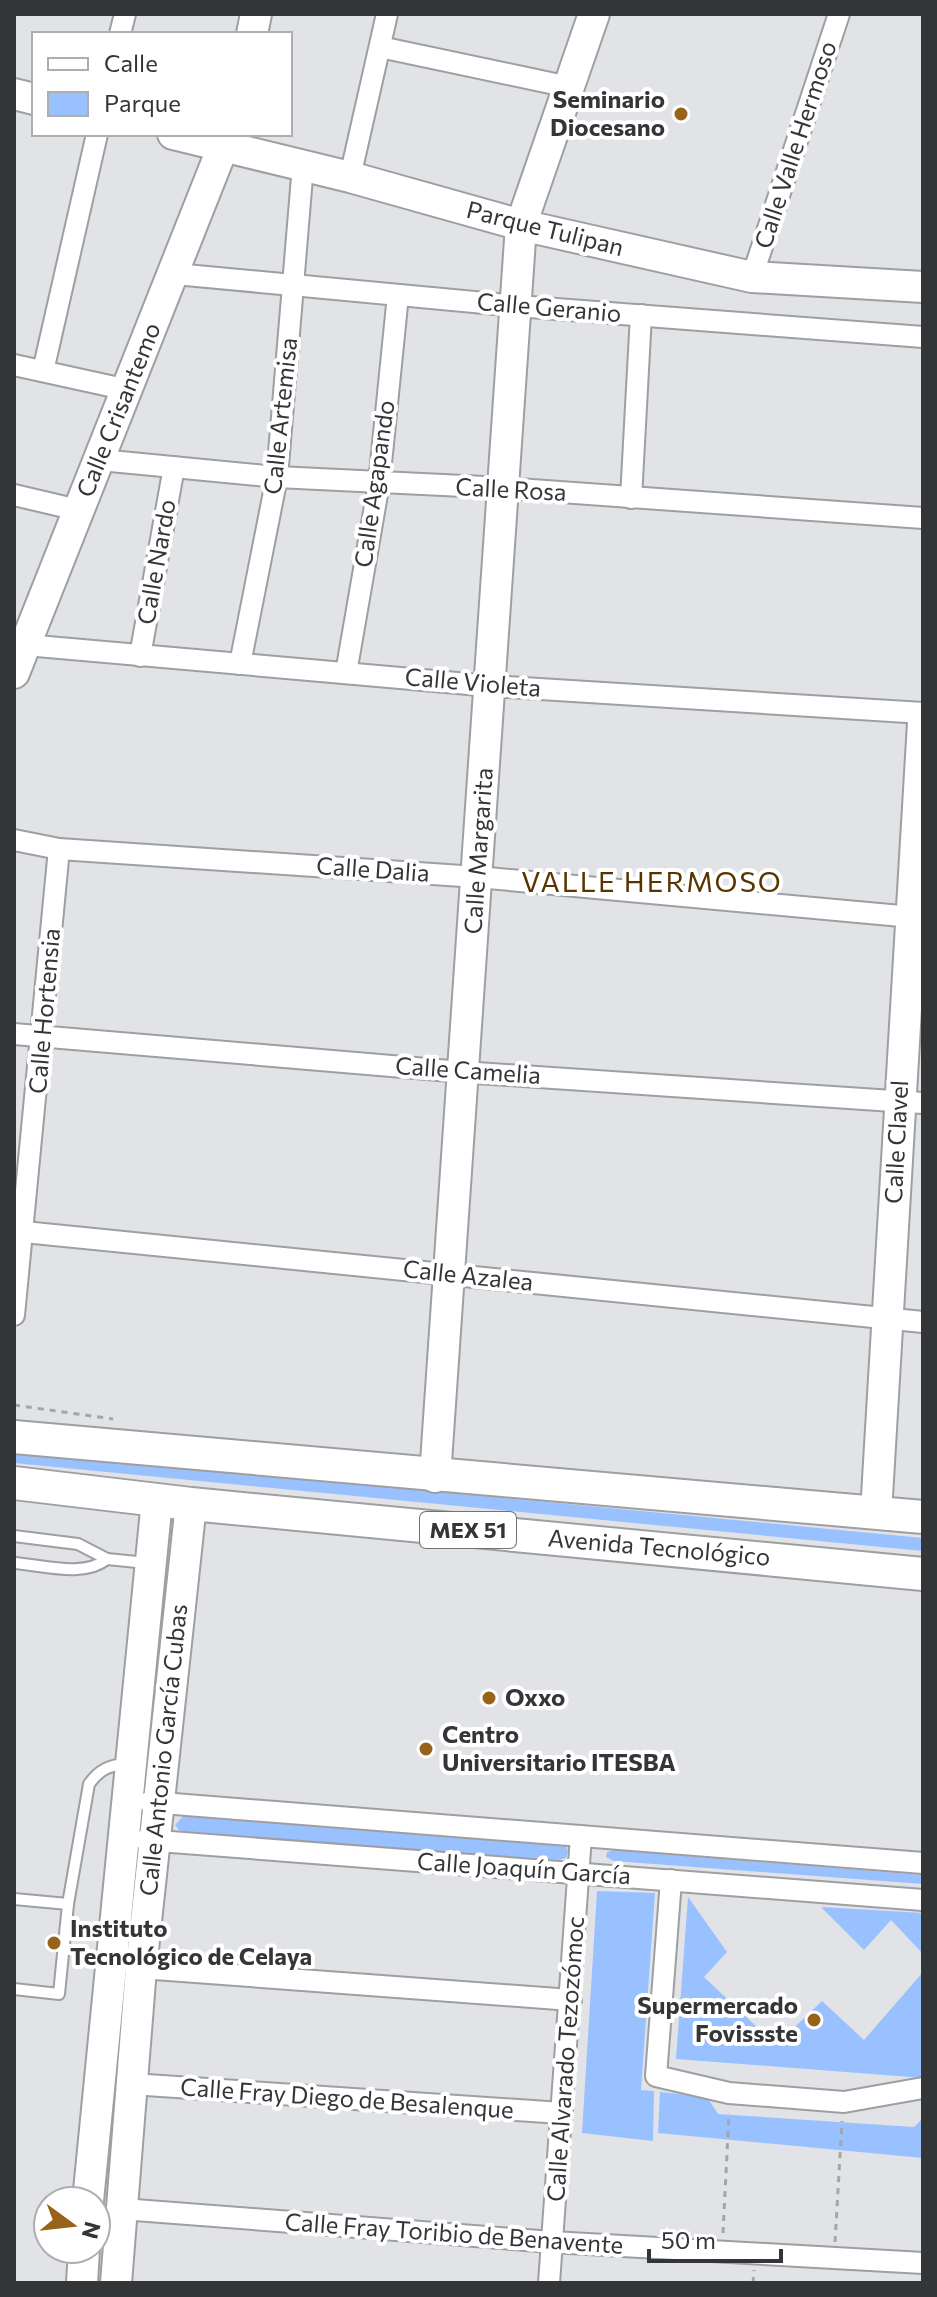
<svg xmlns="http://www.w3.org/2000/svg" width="937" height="2297" viewBox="0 0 937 2297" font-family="Commissioner,sans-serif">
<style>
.green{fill:#9ac1ff}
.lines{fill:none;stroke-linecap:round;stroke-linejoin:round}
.lane-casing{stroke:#9d9fa2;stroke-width:14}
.street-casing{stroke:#9d9fa2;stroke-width:24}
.secondary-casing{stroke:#9d9fa2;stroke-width:34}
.primary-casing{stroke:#9d9fa2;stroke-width:36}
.path{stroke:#a3a5a8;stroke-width:3;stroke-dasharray:6 6;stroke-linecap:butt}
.lane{stroke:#fff;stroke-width:10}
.street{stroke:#fff;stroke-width:20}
.secondary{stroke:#fff;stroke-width:30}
.primary{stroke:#fff;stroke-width:32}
.poi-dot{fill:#976219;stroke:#fff;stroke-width:3}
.labels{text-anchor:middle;stroke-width:8;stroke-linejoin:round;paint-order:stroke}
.shield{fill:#fff;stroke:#717273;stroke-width:2}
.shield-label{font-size:22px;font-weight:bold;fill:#343537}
.poi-label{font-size:24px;font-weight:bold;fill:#343537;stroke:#fff;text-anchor:start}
.street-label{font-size:24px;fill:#343537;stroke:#fff}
.quarter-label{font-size:28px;letter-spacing:2px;fill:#583400;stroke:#fff}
</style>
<rect width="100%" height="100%" fill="#e1e3e6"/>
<!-- green -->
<g class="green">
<polygon points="14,1451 923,1538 923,1551 14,1463"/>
<polygon points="186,1813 561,1844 566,1846 568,1851 566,1858 558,1860 183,1835 175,1825"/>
<polygon points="614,1850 923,1875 923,1884 614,1861 606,1857 607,1852"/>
<polygon points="597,1891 655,1893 641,2090 654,2091 653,2141 582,2133"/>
<polygon points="688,1897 727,1952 704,1977 776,2045 822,2001 864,2040 923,1972 923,2078 676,2059"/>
<polygon points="821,1907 923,1913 923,1954 891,1920 864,1950"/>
<polygon points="660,2092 707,2097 718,2114 914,2127 923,2118 923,2158 658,2133"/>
</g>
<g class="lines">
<defs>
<g id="lane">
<polyline points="14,1536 78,1544 107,1559 147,1563"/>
<path d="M14 1563C43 1565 84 1578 107 1559"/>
<polyline points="14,1899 68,1904"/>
<path d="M14 1989 59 1994 68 1904 89 1784C99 1770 109 1765 126 1764"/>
</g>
<g id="street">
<polyline points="120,34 125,14"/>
<polyline points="380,47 569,87"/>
<polyline points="350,177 387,14"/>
<polyline points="175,274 517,306 923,337"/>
<polyline points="752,277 839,14"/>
<polyline points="14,365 128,390"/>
<polyline points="43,371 97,134"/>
<polyline points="100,460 277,477 505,488 923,518"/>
<polyline points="14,495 78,510"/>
<polyline points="631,498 641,315"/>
<polyline points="14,644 491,686 923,713"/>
<polyline points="140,656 174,467"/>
<polyline points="240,664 277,477 303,165"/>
<polyline points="346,673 379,483 398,295"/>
<polyline points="14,840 59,849 477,877 923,918"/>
<polyline points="14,1034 462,1072 923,1103"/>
<polyline points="14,1231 923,1322"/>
<polyline points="14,1315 59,849"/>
<polyline points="149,1802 923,1863"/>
<polyline points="145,1840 923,1900"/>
<polyline points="671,1880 656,2076 729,2093 844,2102 923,2088"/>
<polyline points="141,1968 571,2000"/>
<polyline points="132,2084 562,2113"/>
<polyline points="122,2209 552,2242 923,2263"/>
<polyline points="549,2283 581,1836"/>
</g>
<g id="secondary">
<polyline points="252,34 256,14"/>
<polyline points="14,94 34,99"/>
<polyline points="173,134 350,177 521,225 752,277 923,287"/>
<polyline points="14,673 228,134"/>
<polyline points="435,1477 521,225 594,14"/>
<polyline points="876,1513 923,723"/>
<polyline points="88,2201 157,1500"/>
<polyline points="82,2283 84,2249"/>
<polyline points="116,2283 141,1968 191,1504"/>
</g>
<g id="primary">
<polyline points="14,1437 923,1517"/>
<polyline points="14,1483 191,1504 923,1574"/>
</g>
</defs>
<!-- lane casing -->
<use href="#lane" class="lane-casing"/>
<!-- street casing -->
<use href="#street" class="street-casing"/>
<!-- secondary casing -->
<use href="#secondary" class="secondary-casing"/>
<!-- primary casing -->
<use href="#primary" class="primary-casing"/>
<!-- path -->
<g class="path">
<polyline points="14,1405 113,1419"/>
<polyline points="723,2233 729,2113"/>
<polyline points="835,2242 842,2121"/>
<polyline points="753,2283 754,2270"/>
</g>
<!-- lane -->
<use href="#lane" class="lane"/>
<!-- street -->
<use href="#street" class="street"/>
<!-- secondary -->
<use href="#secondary" class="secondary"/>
<!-- primary -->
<use href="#primary" class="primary"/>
</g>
<!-- markers -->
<g class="poi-dot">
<circle cx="681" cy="114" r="8"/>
<circle cx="489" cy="1698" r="8"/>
<circle cx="426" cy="1749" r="8"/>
<circle cx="54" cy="1943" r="8"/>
<circle cx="814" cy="2020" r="8"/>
</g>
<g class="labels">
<!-- shield labels -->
<rect class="shield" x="420" y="1512" width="96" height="36" rx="6"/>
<g class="shield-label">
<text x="468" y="1538">MEX 51</text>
</g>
<!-- poi labels -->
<g class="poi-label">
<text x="665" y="108" text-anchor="end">Seminario<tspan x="665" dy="28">Diocesano</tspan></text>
<text x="505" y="1706">Oxxo</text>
<text x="442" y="1743">Centro<tspan x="442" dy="28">Universitario ITESBA</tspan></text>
<text x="70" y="1937">Instituto<tspan x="70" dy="28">Tecnológico de Celaya</tspan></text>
<text x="798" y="2014" text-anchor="end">Supermercado<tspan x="798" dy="28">Fovissste</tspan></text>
</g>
<!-- street labels -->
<g class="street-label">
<text transform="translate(796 145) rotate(-72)" y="8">Calle Valle Hermoso</text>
<text transform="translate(545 229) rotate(14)" y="8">Parque Tulipan</text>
<text transform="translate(549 308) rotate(5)" y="8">Calle Geranio</text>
<text transform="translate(119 410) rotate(-68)" y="8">Calle Crisantemo</text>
<text transform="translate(281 416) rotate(-84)" y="8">Calle Artemisa</text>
<text transform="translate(375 484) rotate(-82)" y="8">Calle Agapando</text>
<text transform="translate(511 490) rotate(3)" y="8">Calle Rosa</text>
<text transform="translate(157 562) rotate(-80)" y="8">Calle Nardo</text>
<text transform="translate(473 683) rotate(5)" y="8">Calle Violeta</text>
<text transform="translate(479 851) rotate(-86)" y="8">Calle Margarita</text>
<text transform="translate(373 870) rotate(4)" y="8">Calle Dalia</text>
<text transform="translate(45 1011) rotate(-85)" y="8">Calle Hortensia</text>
<text transform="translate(468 1071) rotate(4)" y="8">Calle Camelia</text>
<text transform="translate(897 1142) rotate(-87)" y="8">Calle Clavel</text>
<text transform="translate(468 1276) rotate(6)" y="8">Calle Azalea</text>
<text transform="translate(659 1548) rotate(5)" y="8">Avenida Tecnológico</text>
<text transform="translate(164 1750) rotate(-84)" y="8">Calle Antonio García Cubas</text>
<text transform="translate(524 1869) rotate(4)" y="8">Calle Joaquín García</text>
<text transform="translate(566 2059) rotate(-86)" y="8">Calle Alvarado Tezozómoc</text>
<text transform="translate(347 2099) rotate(4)" y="8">Calle Fray Diego de Besalenque</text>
<text transform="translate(454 2234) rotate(4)" y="8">Calle Fray Toribio de Benavente</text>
</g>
<!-- quarter labels -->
<g class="quarter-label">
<text x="652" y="892">VALLE HERMOSO</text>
</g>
</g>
<!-- border -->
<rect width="937" height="2297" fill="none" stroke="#343537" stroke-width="32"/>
<!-- legend -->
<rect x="32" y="32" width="260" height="104" fill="#ffffff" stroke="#aeaeaf" stroke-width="2"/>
<rect x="48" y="58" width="40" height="12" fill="#ffffff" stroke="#aeaeaf" stroke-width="2"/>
<text x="104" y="72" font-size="24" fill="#343537">Calle</text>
<rect x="48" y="92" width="40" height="24" fill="#9ac1ff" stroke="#aeaeaf" stroke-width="2"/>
<text x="104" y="112" font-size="24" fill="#343537">Parque</text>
<!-- north arrow -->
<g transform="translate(72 2225) rotate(105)"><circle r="38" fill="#ffffff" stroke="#aeaeaf" stroke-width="2"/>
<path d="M0-6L14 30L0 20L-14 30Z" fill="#976219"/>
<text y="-12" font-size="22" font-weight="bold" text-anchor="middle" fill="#343537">N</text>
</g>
<!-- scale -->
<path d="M649 2249v12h132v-12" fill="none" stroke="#343537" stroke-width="4"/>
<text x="661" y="2249" font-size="24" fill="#343537" stroke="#ffffff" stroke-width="6" paint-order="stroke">50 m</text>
</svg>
